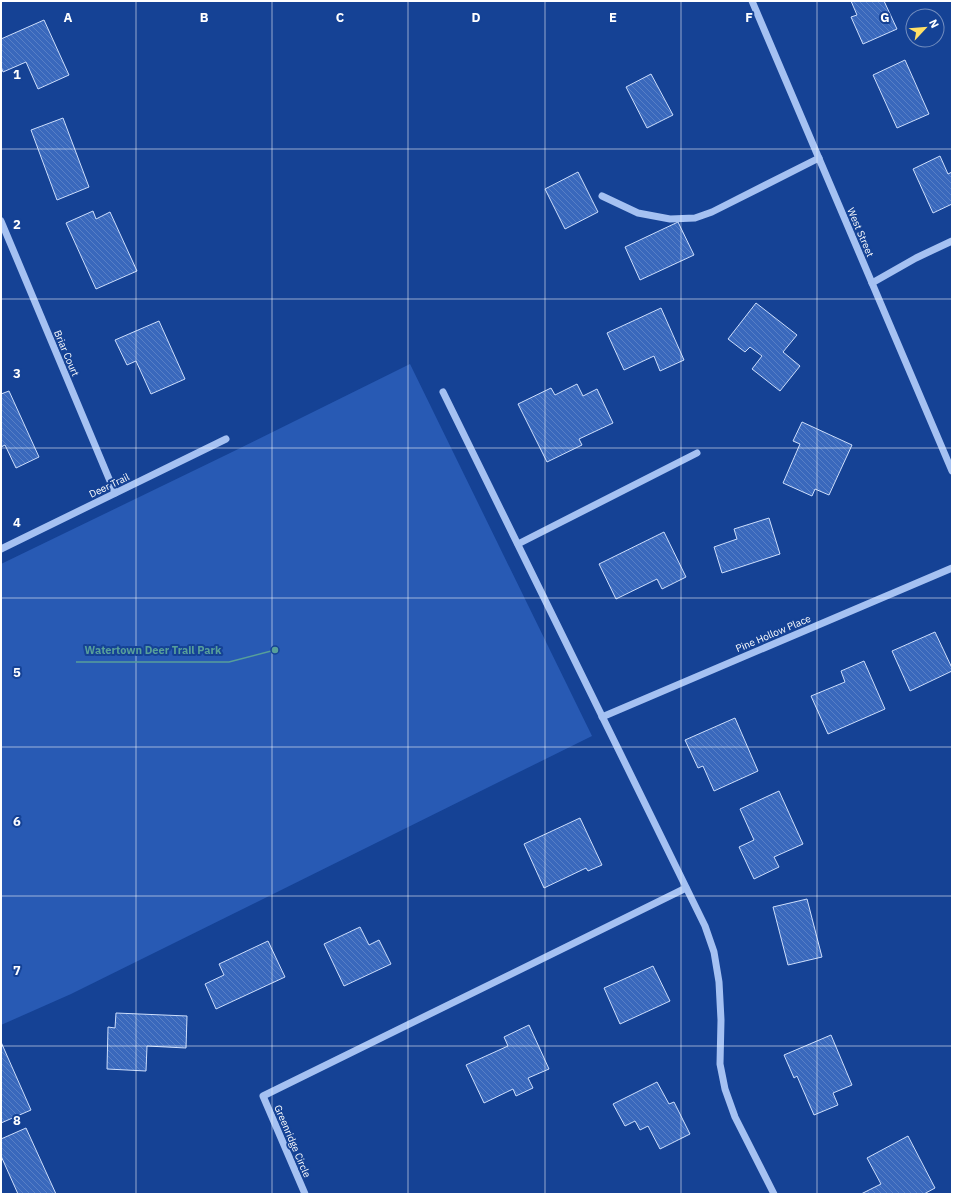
<svg xmlns="http://www.w3.org/2000/svg" width="953" height="1195" viewBox="0 0 953 1195" font-family="'IBM Plex Sans',sans-serif">
<style>
.park{fill:#285ab4}
.building{fill:url(#building-back-hatch);stroke:#cddefc}
.lines{fill:none;stroke-linecap:round;stroke-linejoin:round}
.minor{stroke:#a5c1f2;stroke-width:7}
.grid{fill:none;stroke:#fff;stroke-width:1;stroke-opacity:0.55}
.labels{text-anchor:middle;stroke-width:4;stroke-linejoin:round;paint-order:stroke}
.street-label{font-size:10px;fill:#fff;stroke:#154295}
.grid-label{font-size:13px;text-anchor:middle;font-weight:bold;fill:#fff;stroke:#154295;stroke-width:4;stroke-linejoin:round;paint-order:stroke}
.leader{fill:none;stroke:#579f9a;stroke-width:1.5}
.callout-dot{fill:#579f9a;stroke:#154295;stroke-width:1.5}
.callout-label{font-size:11px;text-anchor:middle;font-weight:bold;fill:#579f9a;stroke:#154295;stroke-width:4;stroke-linejoin:round;paint-order:stroke}
</style>
<defs>
<pattern id="building-back-hatch" width="6" height="6" patternUnits="userSpaceOnUse"><rect width="6" height="6" fill="#3968bc"/><path d="M-1 5l2 2M0 0l6 6M5-1l2 2" fill="none" stroke="#577fc6"/></pattern>
</defs>
<rect width="100%" height="100%" fill="#154295"/>
<!-- park -->
<polygon class="park" points="410,364 592,736 71,994 1,1025 1,564 226,455"/>
<!-- building -->
<g class="building">
<polygon points="851,1 884,1 897,29 863,44 851,17 857,15"/>
<polygon points="44,20 69,75 38,89 26,62 3,72 1,67 1,39"/>
<polygon points="905,60 929,114 897,128 873,75"/>
<polygon points="651,74 673,115 647,128 626,87"/>
<polygon points="63,118 89,187 57,200 31,130"/>
<polygon points="940,156 948,174 952,172 952,204 933,213 913,169"/>
<polygon points="578,172 598,212 565,229 545,189"/>
<polygon points="93,211 96,219 110,212 137,271 96,289 66,223"/>
<polygon points="678,222 694,255 640,280 625,247"/>
<polygon points="756,303 797,335 783,352 800,366 780,391 752,369 762,356 750,347 745,352 728,339"/>
<polygon points="661,308 684,360 660,371 654,356 624,370 607,333"/>
<polygon points="159,321 185,379 151,394 136,361 127,365 115,340"/>
<polygon points="577,384 583,396 597,389 613,423 579,439 582,445 547,462 518,404 551,388 555,395"/>
<polygon points="9,391 39,457 16,468 5,445 1,447 1,394"/>
<polygon points="802,422 852,445 829,495 815,489 812,496 783,483 800,444 793,441"/>
<polygon points="769,518 780,554 722,573 714,547 737,539 734,529"/>
<polygon points="664,532 686,577 662,589 657,579 616,599 599,564"/>
<polygon points="935,632 952,668 952,671 910,691 892,651"/>
<polygon points="864,661 885,709 828,734 811,696 845,682 841,671"/>
<polygon points="735,718 758,771 714,791 703,766 698,768 685,740"/>
<polygon points="779,791 803,844 774,857 779,867 754,879 739,847 754,840 740,809"/>
<polygon points="580,818 602,865 588,871 586,868 544,888 524,844"/>
<polygon points="807,899 822,957 788,965 773,907"/>
<polygon points="360,927 369,945 379,940 391,964 344,986 324,944"/>
<polygon points="268,941 285,977 216,1009 205,984 224,975 219,964"/>
<polygon points="653,966 670,1001 620,1024 604,988"/>
<polygon points="116,1013 187,1016 186,1048 147,1046 146,1071 107,1069 108,1027 115,1028"/>
<polygon points="529,1025 549,1069 528,1078 533,1088 516,1096 513,1089 484,1103 466,1065 508,1046 504,1037"/>
<polygon points="831,1035 852,1085 833,1093 838,1105 814,1115 797,1076 794,1078 784,1055"/>
<polygon points="1,1042 31,1110 1,1123"/>
<polygon points="657,1082 669,1104 674,1102 690,1134 660,1149 648,1126 640,1130 635,1121 625,1126 613,1104"/>
<polygon points="26,1128 56,1194 18,1194 1,1156 1,1139"/>
<polygon points="908,1136 935,1188 924,1194 861,1194 881,1184 867,1158"/>
</g>
<g class="lines">
<!-- minor -->
<g class="minor">
<polyline points="752,1 952,471"/>
<polyline points="602,196 638,213 670,219 695,218 712,212 819,158"/>
<polyline points="1,221 115,493"/>
<polyline points="872,283 916,258 952,241"/>
<polyline points="443,392 705,926 714,952 719,982 721,1020 720,1064 725,1089 735,1117 774,1194"/>
<polyline points="518,544 697,453"/>
<polyline points="1,549 226,439"/>
<polyline points="602,717 952,568"/>
<polyline points="305,1194 263,1096 686,888"/>
</g>
</g>
<!-- grid -->
<path class="grid" d="M136 1V1194M272 1V1194M408 1V1194M545 1V1194M681 1V1194M817 1V1194M1 149H952M1 299H952M1 448H952M1 598H952M1 747H952M1 896H952M1 1046H952"/>
<g class="labels">
<!-- street labels -->
<g class="street-label">
<text transform="translate(861 232) rotate(67)" y="4">West Street</text>
<text transform="translate(67 353) rotate(67)" y="4">Briar Court</text>
<text transform="translate(109 485) rotate(-26)" y="4">Deer Trail</text>
<text transform="translate(773 633) rotate(-23)" y="4">Pine Hollow Place</text>
<text transform="translate(293 1141) rotate(67)" y="4">Greenridge Circle</text>
</g>
</g>
<g class="grid-label">
<text x="68" y="22">A</text>
<text x="204" y="22">B</text>
<text x="340" y="22">C</text>
<text x="476" y="22">D</text>
<text x="613" y="22">E</text>
<text x="749" y="22">F</text>
<text x="885" y="22">G</text>
<text x="17" y="79">1</text>
<text x="17" y="229">2</text>
<text x="17" y="378">3</text>
<text x="17" y="527">4</text>
<text x="17" y="677">5</text>
<text x="17" y="826">6</text>
<text x="17" y="975">7</text>
<text x="17" y="1125">8</text>
</g>
<!-- callouts -->
<path class="leader" d="M275 650L229 662H76"/>
<circle class="callout-dot" cx="275" cy="650" r="4"/>
<g class="callout-label">
<text x="153" y="654">Watertown Deer Trail Park</text>
</g>
<!-- border -->
<rect width="953" height="1195" fill="none" stroke="#ffffff" stroke-width="4"/>
<!-- north arrow -->
<g transform="translate(925 28) rotate(64)"><circle r="19" fill="#154295" stroke="#738ebf"/>
<path d="M0-3L7 15L0 10L-7 15Z" fill="#ffe066"/>
<text y="-6" font-size="11" font-weight="bold" text-anchor="middle" fill="#ffffff">N</text>
</g>
</svg>
